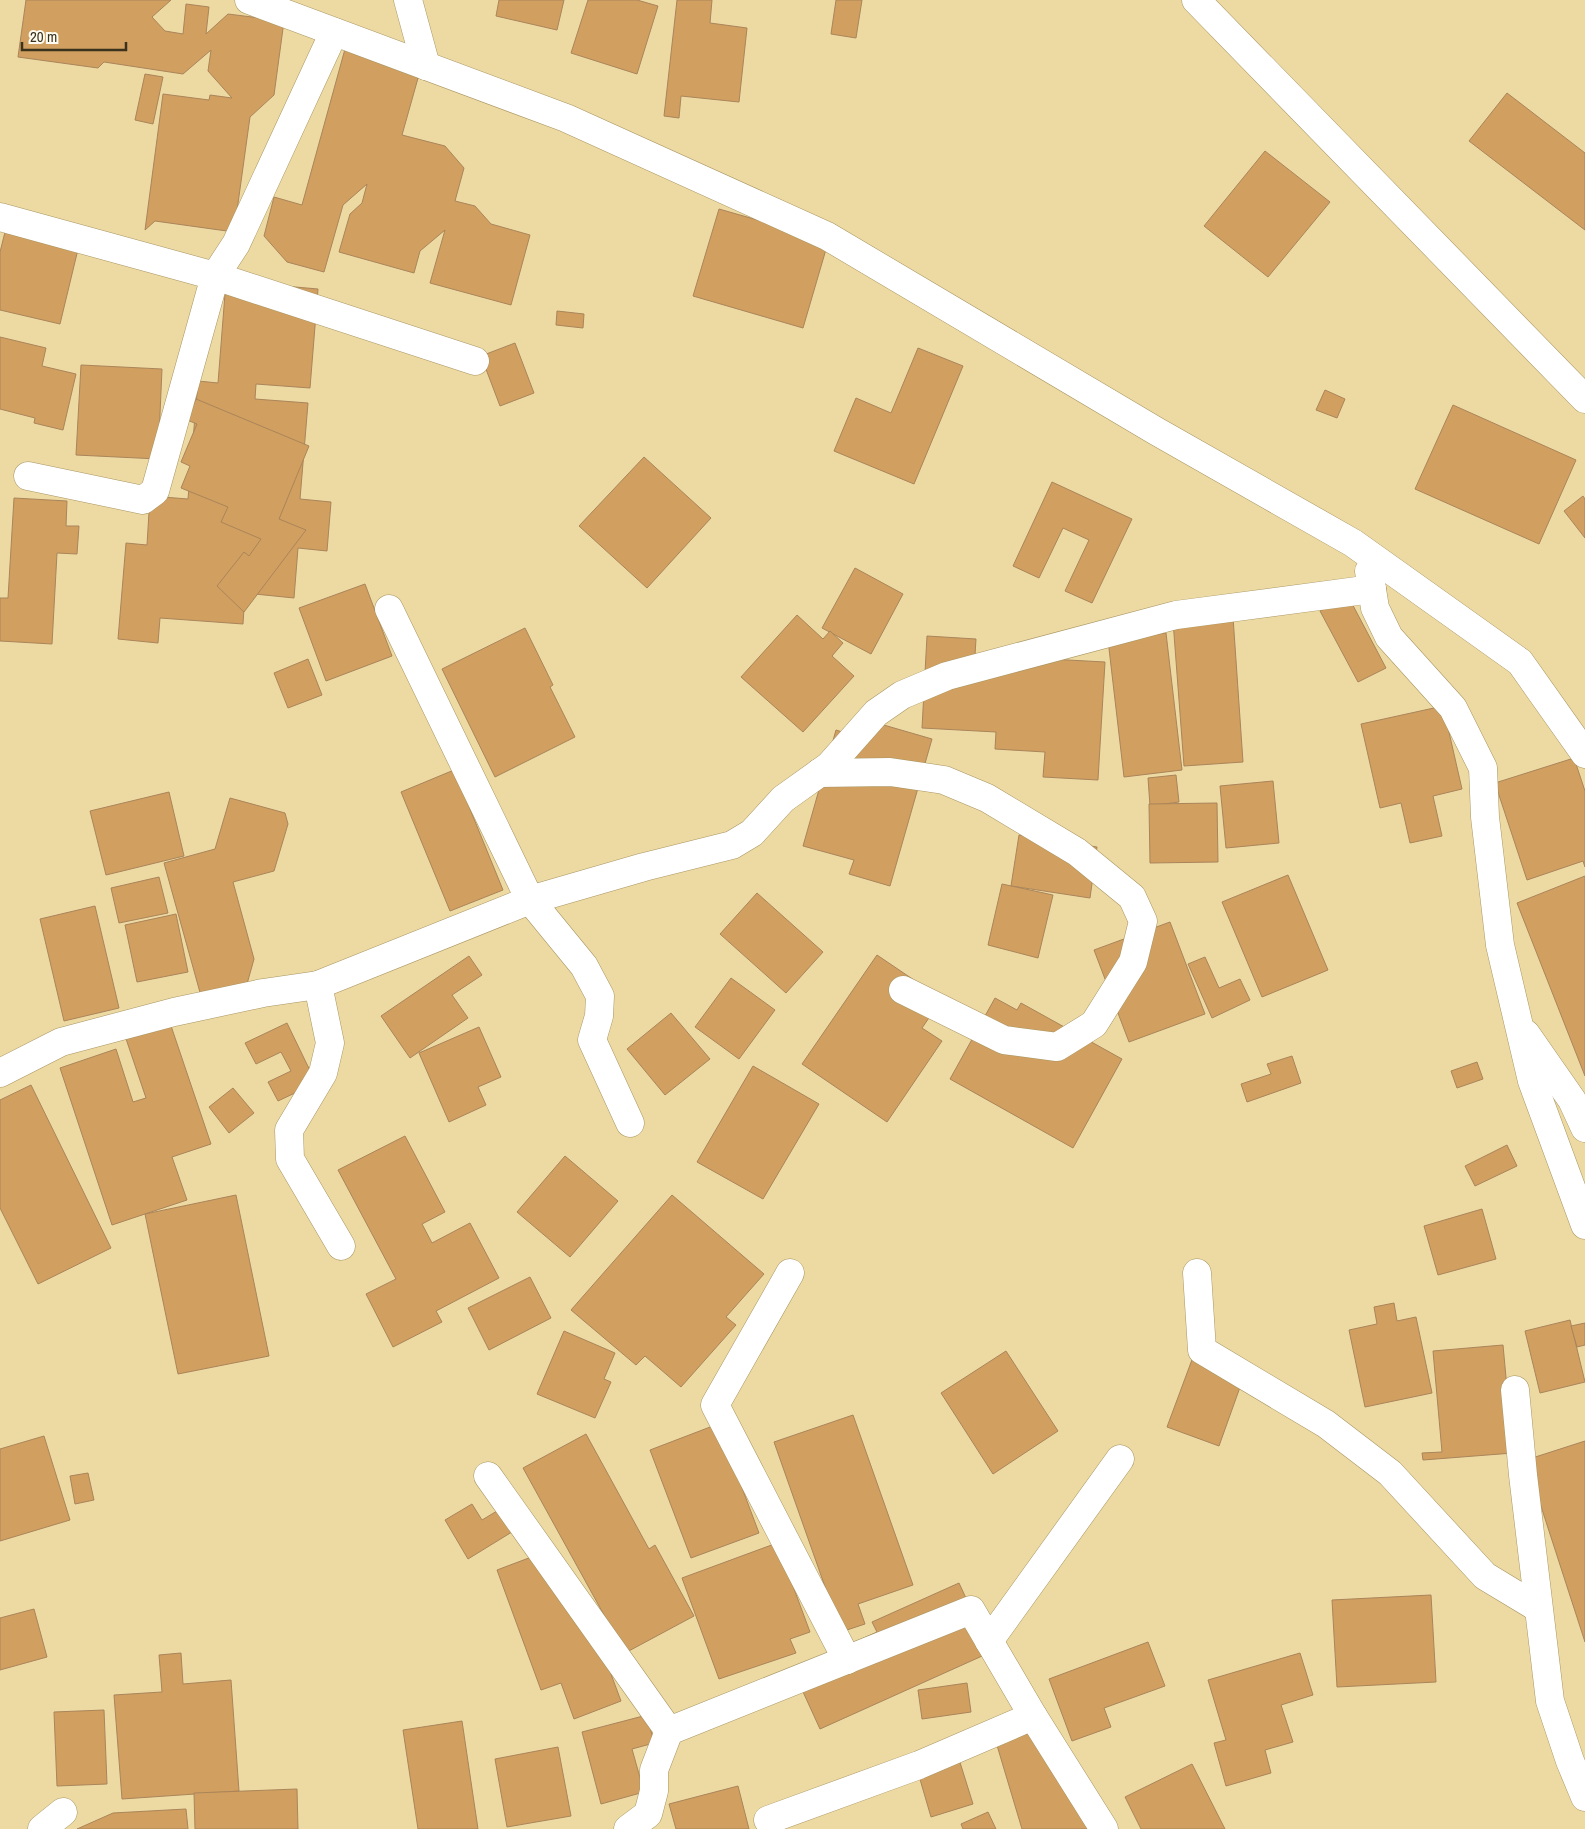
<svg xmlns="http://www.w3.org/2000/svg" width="1585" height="1829" viewBox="0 0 1585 1829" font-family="'Archivo Narrow',sans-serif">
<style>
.building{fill:#d19f60;stroke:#aa855a}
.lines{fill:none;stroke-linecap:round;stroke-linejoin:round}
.minor-casing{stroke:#a99662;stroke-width:29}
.tertiary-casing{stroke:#a99662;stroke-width:29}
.primary-casing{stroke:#a99662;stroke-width:29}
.minor{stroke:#fff;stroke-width:28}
.tertiary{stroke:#fff;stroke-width:28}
.primary{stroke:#fff;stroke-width:28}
</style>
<rect width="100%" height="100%" fill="#edd9a2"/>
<!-- building -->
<g class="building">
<polygon points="26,0 171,0 152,17 165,31 183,34 186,4 209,7 206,34 228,14 284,21 274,95 250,117 234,232 155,221 145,230 163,94 209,100 210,95 232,98 208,71 211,50 183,74 104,62 98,68 18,57"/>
<polygon points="499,0 564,0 557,30 496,16"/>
<polygon points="588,0 637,0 658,6 637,74 571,53"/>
<polygon points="677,0 712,0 710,23 747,28 739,102 681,96 679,118 664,116"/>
<polygon points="836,0 862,0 856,38 831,34"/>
<polygon points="345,49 420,71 402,135 445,146 464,168 455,201 475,206 491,224 530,235 511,305 430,283 445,230 420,251 414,273 339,252 350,214 362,203 367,184 343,205 324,272 287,262 264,236 274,197 302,205"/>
<polygon points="145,74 163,77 153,124 135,120"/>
<polygon points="1507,93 1585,153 1585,230 1469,141"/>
<polygon points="1265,151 1330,202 1268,277 1204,226"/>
<polygon points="719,209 803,233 827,246 803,328 693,296"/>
<polygon points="7,224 80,241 60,324 0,310 0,252"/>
<polygon points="226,281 318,289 310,388 256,384 255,399 308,403 300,499 331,502 327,551 298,548 294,598 245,593 243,624 160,618 158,643 118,639 126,543 147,545 150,496 188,499 198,381 218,383"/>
<polygon points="557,311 584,314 583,328 556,325"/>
<polygon points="0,337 46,348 42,366 76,374 63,430 34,423 35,418 0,409"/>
<polygon points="515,343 534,393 500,406 481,356"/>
<polygon points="918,348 963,366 914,484 834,451 856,398 891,413"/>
<polygon points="81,365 162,369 158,459 76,455"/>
<polygon points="1325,390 1345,399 1337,418 1316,410"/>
<polygon points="196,399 309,446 279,519 306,530 244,612 217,586 244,552 249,556 261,539 221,522 228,507 181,488 190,466 181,462 197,424 187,420"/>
<polygon points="1453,405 1576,460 1539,544 1415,489"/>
<polygon points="644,457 711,518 647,588 579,526"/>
<polygon points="1052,482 1132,519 1092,603 1065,591 1089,540 1063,528 1039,578 1013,566"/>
<polygon points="1583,496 1585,499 1585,538 1564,511"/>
<polygon points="14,498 67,501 66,526 79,526 77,554 57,553 52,644 0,641 0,598 8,598"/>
<polygon points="855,568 903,594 871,654 822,628"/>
<polygon points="365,584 392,656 326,681 299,608"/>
<polygon points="1348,596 1386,668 1358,682 1320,611"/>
<polygon points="797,615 823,639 830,631 843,643 832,656 854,676 803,732 741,677"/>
<polygon points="1233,617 1243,762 1184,766 1173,621"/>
<polygon points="525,628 553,685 550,687 575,737 495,777 442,669"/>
<polygon points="1166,633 1182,770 1124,777 1108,640"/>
<polygon points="927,636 976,639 975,655 1105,662 1098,780 1043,777 1045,752 995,749 996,732 922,728"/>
<polygon points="308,659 322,695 288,708 274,673"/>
<polygon points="1443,706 1462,789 1433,796 1442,836 1410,843 1401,803 1380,808 1361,724"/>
<polygon points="863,719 932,739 890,886 849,874 854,860 803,846 836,730 858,737"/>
<polygon points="1574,758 1585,791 1585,867 1583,861 1527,880 1495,783"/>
<polygon points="454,770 503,890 450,911 401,792"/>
<polygon points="1176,775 1179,802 1150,806 1148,778"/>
<polygon points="1273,781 1279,843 1226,848 1220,786"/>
<polygon points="169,792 184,856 106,875 90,811"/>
<polygon points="230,798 285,813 288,824 274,871 233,882 254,959 247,984 201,996 164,863 215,849"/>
<polygon points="1217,803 1218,862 1150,863 1149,804"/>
<polygon points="1019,835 1097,847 1090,898 1011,886"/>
<polygon points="1288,875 1328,970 1262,997 1222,902"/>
<polygon points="1585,876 1585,1076 1517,903"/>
<polygon points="159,877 168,913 119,923 111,888"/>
<polygon points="1002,884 1053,895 1038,958 988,945"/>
<polygon points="757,893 823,952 786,993 720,934"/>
<polygon points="95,906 119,1008 64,1021 40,919"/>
<polygon points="176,914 188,972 137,982 125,925"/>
<polygon points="1170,922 1205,1014 1129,1042 1094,950"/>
<polygon points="877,955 942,999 922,1028 942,1041 887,1122 802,1064"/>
<polygon points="469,956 482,975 452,995 468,1018 410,1058 381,1016"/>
<polygon points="1205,957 1219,988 1240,979 1250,1000 1212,1018 1188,964"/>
<polygon points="731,978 775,1010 739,1059 695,1027"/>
<polygon points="995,998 1017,1010 1021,1003 1122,1059 1073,1148 950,1079"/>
<polygon points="671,1013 710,1059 665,1095 627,1049"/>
<polygon points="167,1014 211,1144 172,1157 187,1200 112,1225 60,1068 116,1049 133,1102 146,1098 119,1018"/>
<polygon points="287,1023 316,1083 278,1101 268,1082 291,1071 281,1052 256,1064 245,1043"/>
<polygon points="479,1027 501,1077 478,1087 486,1105 449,1122 419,1053"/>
<polygon points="1292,1056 1301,1083 1247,1102 1241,1084 1271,1074 1267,1064"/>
<polygon points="1477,1062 1483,1079 1457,1088 1451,1071"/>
<polygon points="753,1066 819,1104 763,1199 697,1162"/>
<polygon points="31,1085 111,1248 38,1284 0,1208 0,1100"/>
<polygon points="233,1088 254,1113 229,1133 209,1107"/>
<polygon points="405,1136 445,1212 422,1224 432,1243 470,1223 499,1278 436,1311 442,1322 393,1347 366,1294 396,1279 338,1170"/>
<polygon points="1507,1145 1517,1166 1475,1186 1465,1166"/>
<polygon points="565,1156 618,1201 570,1257 517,1212"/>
<polygon points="236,1195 269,1356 178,1374 145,1214"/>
<polygon points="672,1195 764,1274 726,1317 736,1325 681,1387 645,1356 636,1365 571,1310"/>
<polygon points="1482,1209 1496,1259 1438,1275 1424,1226"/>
<polygon points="530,1277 551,1318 489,1350 468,1308"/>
<polygon points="1394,1303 1397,1321 1416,1317 1432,1393 1365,1407 1349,1330 1377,1324 1374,1307"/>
<polygon points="1570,1320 1585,1382 1540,1393 1525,1331"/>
<polygon points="1585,1323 1585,1345 1577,1347 1571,1326"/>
<polygon points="564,1331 615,1353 604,1379 611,1382 595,1418 537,1394"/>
<polygon points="1503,1345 1513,1453 1423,1460 1422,1453 1442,1452 1433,1351"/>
<polygon points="1006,1351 1058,1431 993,1474 941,1393"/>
<polygon points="1193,1357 1244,1376 1219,1446 1167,1427"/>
<polygon points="853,1415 913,1585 858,1604 865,1624 841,1632 774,1442"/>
<polygon points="718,1424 759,1533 691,1558 650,1450"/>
<polygon points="586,1434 649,1549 655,1545 694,1616 625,1653 523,1468"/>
<polygon points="44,1436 70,1520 0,1541 0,1449"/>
<polygon points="1585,1441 1585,1642 1526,1460"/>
<polygon points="88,1473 94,1500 75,1504 70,1476"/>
<polygon points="472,1504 482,1520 507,1505 520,1527 468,1559 445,1520"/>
<polygon points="777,1543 810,1632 790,1639 796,1653 719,1679 682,1578"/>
<polygon points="550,1550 589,1615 621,1701 574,1719 561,1683 541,1690 497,1570"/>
<polygon points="959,1583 991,1652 820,1729 793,1670 877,1632 872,1622"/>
<polygon points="1431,1595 1436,1682 1337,1687 1332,1600"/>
<polygon points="34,1609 47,1657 0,1670 0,1618"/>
<polygon points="1148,1642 1165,1686 1104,1708 1111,1727 1072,1741 1049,1679"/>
<polygon points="181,1653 183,1684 231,1680 239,1791 122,1799 114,1695 162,1692 159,1655"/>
<polygon points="1300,1653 1313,1695 1281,1705 1293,1742 1265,1750 1271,1773 1226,1786 1214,1743 1226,1740 1208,1680"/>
<polygon points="967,1683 971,1712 922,1719 918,1690"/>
<polygon points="104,1710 107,1784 57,1786 54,1712"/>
<polygon points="647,1715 654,1743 632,1749 644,1792 601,1804 582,1732"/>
<polygon points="462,1721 478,1829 418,1829 403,1730"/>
<polygon points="1049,1728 1097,1829 1022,1829 996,1742"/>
<polygon points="558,1747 571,1816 507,1827 495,1759"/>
<polygon points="958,1756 973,1804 931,1817 917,1769"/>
<polygon points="1192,1764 1225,1829 1141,1829 1125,1797"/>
<polygon points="738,1786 749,1829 676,1829 669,1804"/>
<polygon points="297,1789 298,1829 195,1829 194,1793"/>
<polygon points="186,1809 188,1829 77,1829 113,1813"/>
<polygon points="988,1812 996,1829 963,1829 961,1824"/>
</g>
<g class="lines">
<defs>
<g id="minor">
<polyline points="408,0 426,66"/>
<polyline points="0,217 215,276 475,361"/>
<polyline points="28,476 143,500 155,491 215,276 236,244 334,32"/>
<polyline points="1369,571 1375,608 1389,637 1453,708 1483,768 1485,817 1500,945 1532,1081 1585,1225"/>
<polyline points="389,609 530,900 584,966 600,996 599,1016 592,1040 630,1123"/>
<polyline points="819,773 890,772 944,780 987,798 1077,852 1132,897 1143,921 1133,962 1094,1024 1057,1047 1004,1040 903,990"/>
<polyline points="318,985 330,1043 323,1073 289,1130 290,1159 341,1246"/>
<polyline points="1526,1034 1572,1100 1585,1128"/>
<polyline points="0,1073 61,1042 174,1012 263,993 318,985 530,900 644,867 732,845 752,833 783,799 829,766 876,713 902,695 947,676 1176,615 1372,589"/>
<polyline points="790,1273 715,1405 847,1660"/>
<polyline points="1197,1273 1202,1350 1326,1424 1390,1473 1485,1576 1538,1608"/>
<polyline points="1515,1390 1523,1475 1550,1701 1570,1761 1585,1797"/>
<polyline points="488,1476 669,1731 971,1610 1033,1716 1104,1829"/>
<polyline points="989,1641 1120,1459"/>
<polyline points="768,1820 919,1765 1033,1716"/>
<polyline points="42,1829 63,1812"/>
<polyline points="628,1829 648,1814 654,1791 654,1770 669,1731"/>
</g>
<polyline id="tertiary" points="249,0 566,118 827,236 1156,431 1353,543 1520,662 1585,754"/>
<polyline id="primary" points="1196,0 1585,399"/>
</defs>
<!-- minor casing -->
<use href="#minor" class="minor-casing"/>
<!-- tertiary casing -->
<use href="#tertiary" class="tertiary-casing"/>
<!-- primary casing -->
<use href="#primary" class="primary-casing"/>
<!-- minor -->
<use href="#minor" class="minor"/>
<!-- tertiary -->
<use href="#tertiary" class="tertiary"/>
<!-- primary -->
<use href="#primary" class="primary"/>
</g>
<!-- scale -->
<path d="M22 42v8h104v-8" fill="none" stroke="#3a321c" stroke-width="2.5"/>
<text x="30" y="42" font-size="15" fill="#3a321c" stroke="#fffbf0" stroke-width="4" paint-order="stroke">20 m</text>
</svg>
